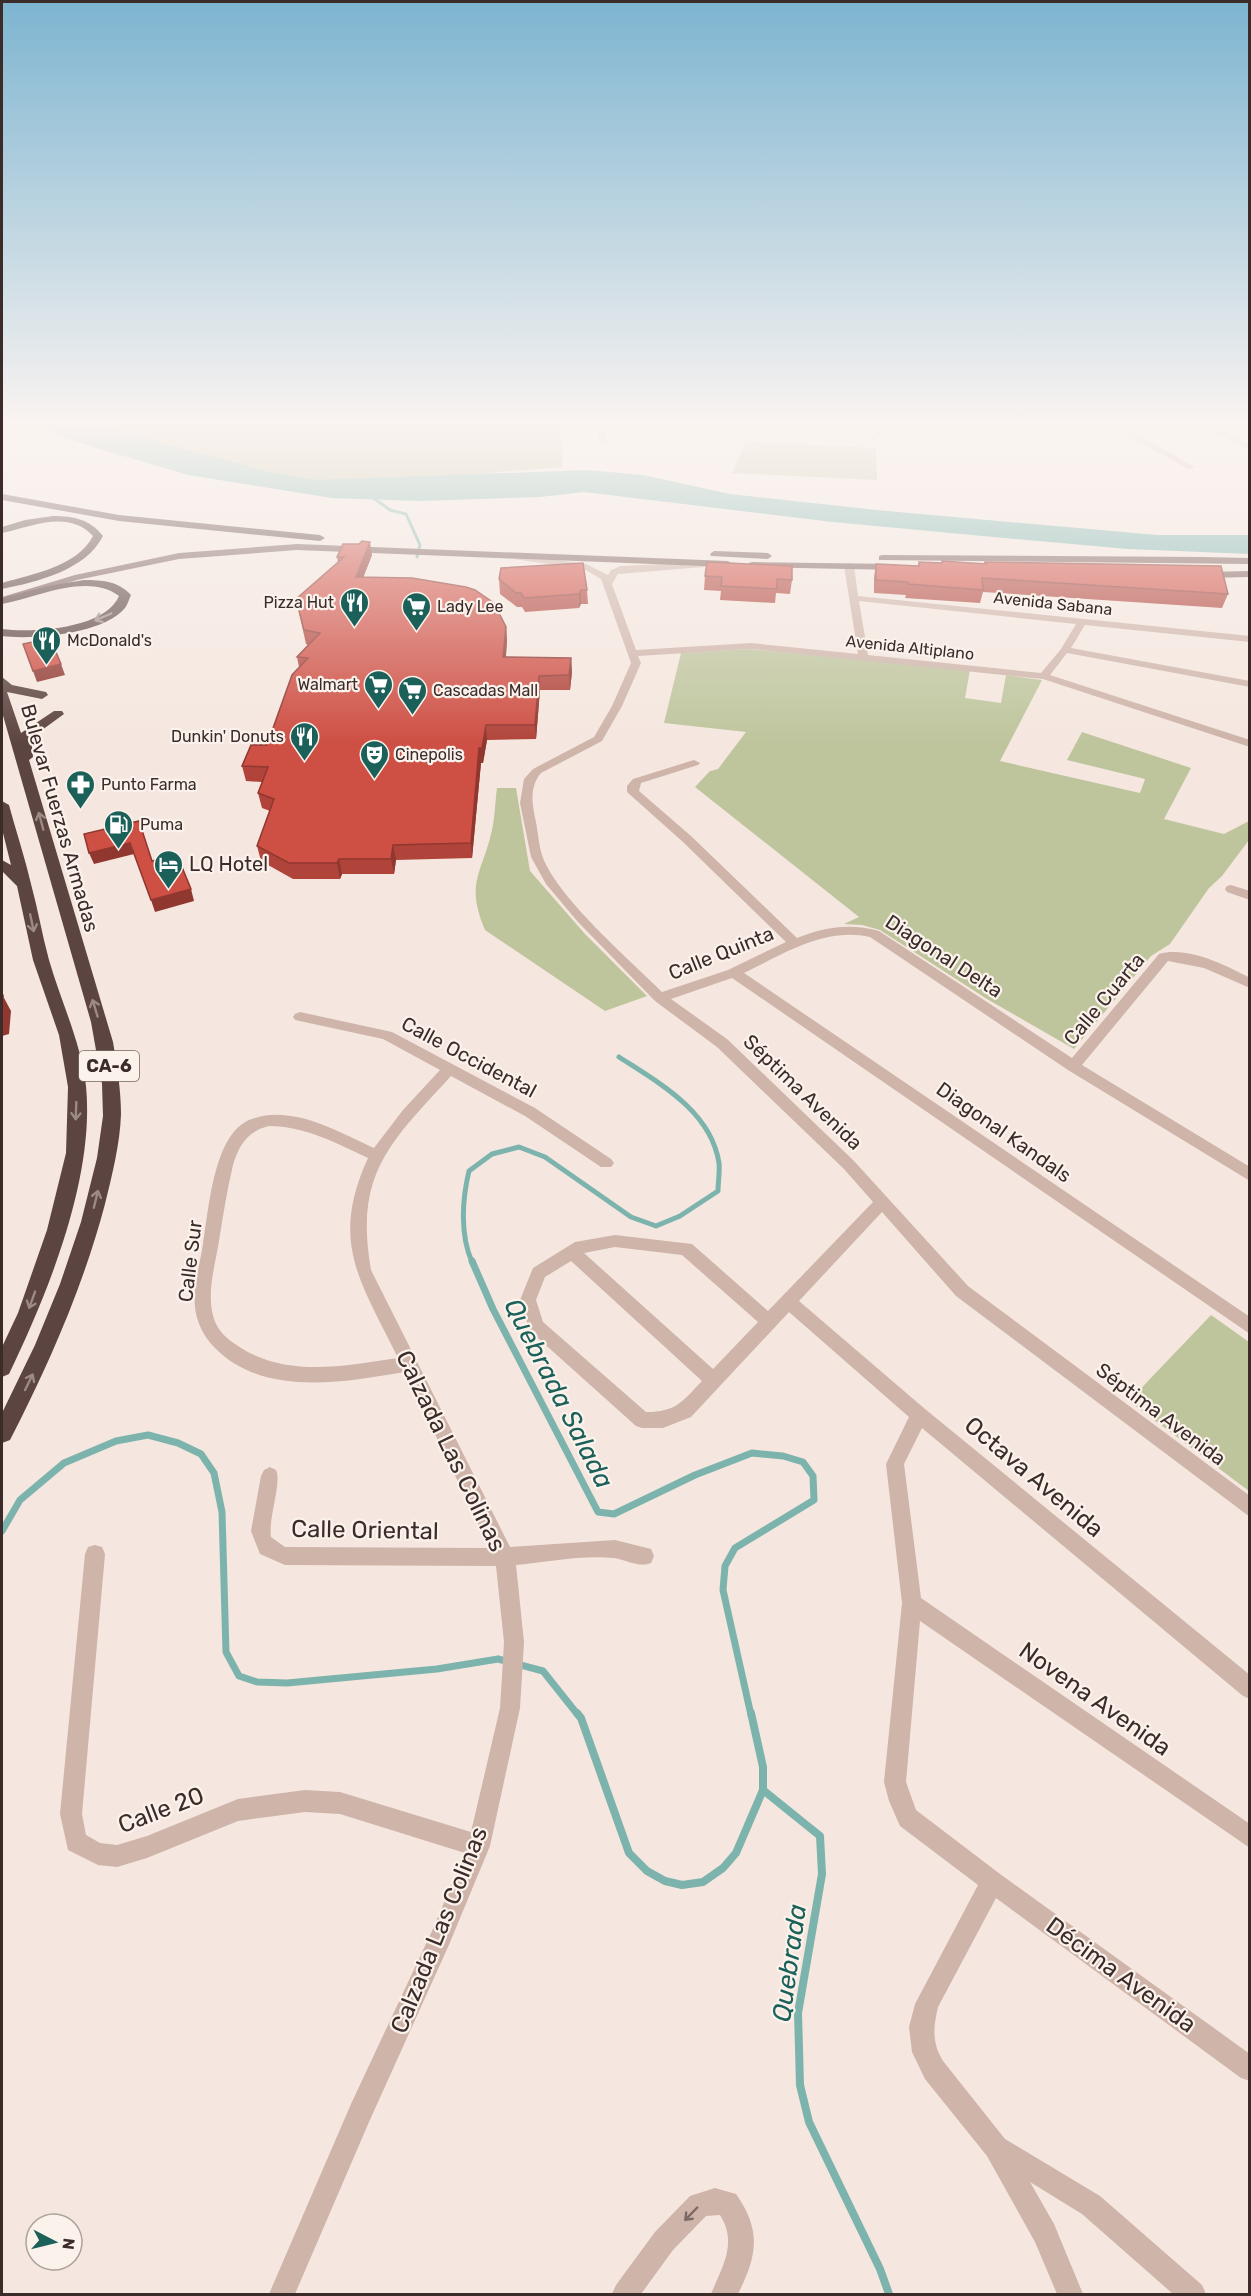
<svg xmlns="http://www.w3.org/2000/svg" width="1251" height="2296" viewBox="0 0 1251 2296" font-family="Rubik,sans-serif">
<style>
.green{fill:#bec59d}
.water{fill:#7cb4ad}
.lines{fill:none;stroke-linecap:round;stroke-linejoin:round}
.stream-far3{stroke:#7cb4ad;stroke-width:3}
.stream-far2{stroke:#7cb4ad;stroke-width:5}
.stream-far1{stroke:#7cb4ad;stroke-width:7}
.stream{stroke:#7cb4ad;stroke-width:8}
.minor{fill:#ceb4a9;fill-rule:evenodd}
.major{fill:#7e605a;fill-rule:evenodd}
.highway{fill:#5c4440;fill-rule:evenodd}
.wall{fill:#b1443a}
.shaded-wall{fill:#903730}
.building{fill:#ce4f44;stroke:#903730;stroke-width:1.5}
.oneway{stroke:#9c8a85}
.oneway2{stroke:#7d6963}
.labels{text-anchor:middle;stroke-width:4.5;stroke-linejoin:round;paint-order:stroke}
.far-poi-label{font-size:16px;fill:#3b2c2a;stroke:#fbf2ec;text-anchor:start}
.far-street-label{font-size:16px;fill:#3b2c2a;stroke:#fbf2ec}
.shield{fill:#fbf2ec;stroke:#756764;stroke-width:1.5}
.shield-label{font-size:18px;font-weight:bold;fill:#3b2c2a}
.street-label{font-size:20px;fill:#3b2c2a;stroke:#fbf2ec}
.poi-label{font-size:20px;fill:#3b2c2a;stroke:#fbf2ec;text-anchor:start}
.near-street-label{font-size:24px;fill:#3b2c2a;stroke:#fbf2ec}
.near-water-label{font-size:26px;font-style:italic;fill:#1c605a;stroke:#fbf2ec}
</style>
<rect width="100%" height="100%" fill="#f5e7df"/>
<!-- green -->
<g class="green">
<polygon points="66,422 560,422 563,467 396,480 333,482 235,474"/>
<polygon points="746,442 876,448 877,480 732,473"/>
<polygon points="749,649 970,670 965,698 1001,703 1006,675 1042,680 1000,761 1140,793 1145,779 1067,760 1082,732 1191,768 1164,819 1224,834 1249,821 1249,840 1222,876 1209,888 1170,944 1151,956 1074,1049 987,999 880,930 862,925 844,924 859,917 695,787 710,771 718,769 746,732 664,723 681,653"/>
<path d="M497 788H516L530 871 585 934 647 996 605 1011 485 930C465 883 482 874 492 830 495 817 495 802 497 788Z"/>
<polygon points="1211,1315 1249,1342 1249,1491 1129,1401"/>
</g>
<!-- water -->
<polygon class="water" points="27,422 83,422 270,472 315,480 587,470 643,475 730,494 876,510 1157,535 1249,535 1249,554 1128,549 1015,539 833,522 584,492 540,497 420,501 332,498 188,475 83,444"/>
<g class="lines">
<!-- stream-far3 -->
<polyline class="stream-far3" points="372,497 390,510 406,514 420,545 417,557"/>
<!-- stream-far2 -->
<path class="stream-far2" d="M472 1262C460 1235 462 1200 469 1171L492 1154 519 1147 545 1157 631 1217 656 1226 680 1216 718 1191C718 1182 720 1172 719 1163 711 1111 659 1083 619 1057"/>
<!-- stream-far1 -->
<g class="stream-far1">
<polyline points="472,1261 493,1309 598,1512 614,1514 695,1475 752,1453 783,1456 803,1462 813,1476 814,1500 735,1548 725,1566 723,1590 751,1715"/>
<polyline points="2,1531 20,1500 64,1463 116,1441 148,1435 178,1443 201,1454 214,1473 222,1512 226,1652 239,1676 257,1682 287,1683 437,1669 498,1659 543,1671 578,1715"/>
</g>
<!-- stream -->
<g class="stream">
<polyline points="577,1713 581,1718 629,1853 647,1871 665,1881 682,1885 703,1882 723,1868 736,1853 763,1790 763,1767 751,1713"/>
<polyline points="763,1790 820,1836 822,1874 798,2013 800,2085 809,2122 880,2269 889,2294"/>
</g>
<!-- minor -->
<g class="minor">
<polygon points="599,422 607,422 606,441 602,443 598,441"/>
<polygon points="894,422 903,422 874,440 867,438"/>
<polygon points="1105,422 1115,422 1195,467 1188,469"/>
<polygon points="1195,422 1205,422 1250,445 1250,450"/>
<path d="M509 553 586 564 608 575 611 570 621 566 707 562V566L704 567 618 574 612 584 636 650 751 643 858 654 844 566 849 563 854 566 858 596 1250 636V642L1085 625 1071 648 1250 681V687L1067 653 1050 675 1250 740V747L1043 679 751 649 638 656 641 663 622 706 602 741 541 773C529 787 532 805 536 822 538 833 539 847 543 858 560 900 629 959 662 992L728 970 786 942 683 842 627 792V786L633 779 694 760 700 763 698 765 641 783 639 791 691 836 797 938C825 927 849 923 879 931L1072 1058 1159 954C1188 946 1225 965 1250 978V988L1204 968 1168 961 1082 1065 1250 1167V1181L1068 1070 870 937C824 927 784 954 744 973L1250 1317V1334L732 978 671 999 727 1039 854 1161 968 1286 1250 1496V1517L956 1296 882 1212 799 1301 925 1409 1250 1675V1699L1243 1696 922 1428 904 1464 921 1598 1250 1824V1848L920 1621 906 1782 916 1810 1000 1874 1250 2054V2081L1241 2078 996 1898 938 2007C933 2028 932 2043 943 2061L1005 2139 1100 2196 1202 2285 1206 2294H1173L1082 2214 1030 2182 1054 2224 1083 2294H1057L1035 2242 987 2156 925 2079 912 2052 909 2027 915 2004 978 1885 900 1826 889 1801 884 1782 902 1603 886 1464 909 1417 789 1312 691 1417 663 1428H642L636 1426 530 1331 520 1300 533 1268 575 1242 615 1235 692 1244 768 1311 873 1202 844 1169 717 1047 655 1001 578 922 546 884 531 857 520 803 524 779 533 769 594 737 612 706 631 663 601 579 584 569 506 558 505 556ZM859 601 1076 624 1061 649 1041 673 868 655ZM615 1247 682 1255 758 1322 713 1369 584 1253ZM571 1261 702 1381C682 1402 676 1412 646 1412L543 1322 536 1300 545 1277Z"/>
<polygon points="1231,885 1250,891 1250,900 1227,892 1225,889 1227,886"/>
<path d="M300 1012 392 1032 535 1108 611 1159 614 1163 611 1167H601L525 1116 451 1076C390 1143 354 1173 371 1270L510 1547 615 1540 651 1549 654 1556 651 1563C639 1568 627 1560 614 1558 582 1555 547 1562 516 1565L524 1642 520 1708 490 1846 448 1947 369 2122 295 2294H269L351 2104 432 1931 465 1853 340 1814 305 1812 238 1821 147 1858 117 1867 98 1865 68 1850 60 1814 85 1554 88 1547 95 1545 102 1547 105 1554 82 1814 86 1835 100 1843 117 1845 147 1836 238 1799 305 1790 340 1792 471 1832 500 1708 504 1642 496 1566 285 1565 260 1554 251 1531 261 1476 264 1470 270 1467 276 1470C282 1483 268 1518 271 1537L285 1547 490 1548 405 1372C344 1382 263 1398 214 1347 204 1337 196 1321 195 1307 193 1286 200 1264 203 1244 209 1210 213 1136 249 1120 290 1103 337 1131 374 1148L403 1110 440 1070 383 1039 295 1020 293 1017 295 1014ZM269 1126C305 1126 336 1143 368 1158 329 1243 361 1282 398 1358 344 1366 286 1378 238 1346 227 1339 218 1331 214 1319 206 1294 215 1266 219 1241 223 1216 227 1190 233 1165 239 1145 248 1131 269 1126Z"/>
<path d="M715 2188 736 2194C762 2231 757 2256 738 2294H711C722 2267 738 2243 720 2215L706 2216 673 2250 641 2294H612L616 2285 655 2232 690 2196Z"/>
</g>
<!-- major -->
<g class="major">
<polygon points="297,544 728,561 733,564 728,567 297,550 179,559 77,580 2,603 2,597 75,575 179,553"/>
<polygon points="714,551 768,553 772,556 768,559 711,556 710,554"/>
<polygon points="882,555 1204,557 1250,558 1250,564 879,560 879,556"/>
<polygon points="752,562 896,564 901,567 896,570 749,567 749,563"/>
<polygon points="1250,571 1250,577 1205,578 1200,575 1205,572"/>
</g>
<!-- highway -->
<g class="highway">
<polygon points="2,494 119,515 320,535 325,538 320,541 119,521 2,500"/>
<path d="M53 516C73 516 90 519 103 536 86 570 37 582 2 589V583C32 574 77 567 93 536 68 509 31 527 2 533V527L25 520Z"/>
<path d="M84 580C102 580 118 581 131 595 129 599 128 604 125 608 104 634 32 640 2 636V629C33 633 105 629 119 596 87 572 36 598 2 604V598L48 586Z"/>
<path d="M2 677 12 685 46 692 48 695 42 699 7 692 21 733 54 711H62L64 714 31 738 33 757 29 760 113 1042C117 1066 121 1090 121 1114 120 1144 112 1175 105 1204 83 1287 49 1364 10 1440L2 1443V1413L35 1345 60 1284 81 1222 97 1158 103 1116 102 1084 91 1022 2 712Z"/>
<path d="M2 801 9 805C16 831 25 858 31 884 38 909 42 935 49 960 61 1002 81 1042 86 1086 95 1178 48 1293 9 1374L2 1377V1347L18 1313 47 1230 66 1153 68 1087 59 1035 33 960 17 886 2 871V860L11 865 2 829Z"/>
</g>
</g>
<!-- wall -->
<g class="wall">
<polygon points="372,555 363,577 506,627 507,641 506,657 571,658 572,672 570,690 540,690 536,739 487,740 483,763 481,763 472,858 396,860 394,874 342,874 340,879 293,879 261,861 257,846 270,811 262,808 258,793 262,782 246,781 242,766 267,745 299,667 297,657 308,645 306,644 296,599 338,563 337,557"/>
<polygon points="919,562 941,563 984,564 985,562 1228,594 1222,608 983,592 980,603 905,598 906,595 874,593 874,577 876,564 918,566"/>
<polygon points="705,576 792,580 790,594 776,593 775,603 720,600 721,591 704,590"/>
<polygon points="499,579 587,590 588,604 581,604 579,608 525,612 522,607 517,607 500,594"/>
</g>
<!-- shaded-wall -->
<g class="shaded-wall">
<polygon points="370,542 372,555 358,591 356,577"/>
<polygon points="581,590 581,604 579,608 579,594"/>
<polygon points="506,627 507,641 504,671 503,657"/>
<polygon points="571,658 572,672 570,690 569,675"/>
<polygon points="61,664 65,675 37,682 33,671"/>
<polygon points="539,676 540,690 536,739 535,725"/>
<polygon points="486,725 487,740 483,763 481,763 472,858 471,843 479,748"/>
<polygon points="130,843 134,854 94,864 89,853"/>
<polygon points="393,845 396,860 394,874 391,859"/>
<polygon points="339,859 342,874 340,879 337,863"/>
<polygon points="191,889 194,901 155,912 151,900"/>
<polygon points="3,996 11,1011 9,1034 2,1036 2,1015"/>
</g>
<!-- building -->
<g class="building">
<polygon points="362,541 370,542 356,577 412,578 466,587 475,590 494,603 506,627 503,657 571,658 569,675 539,676 535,725 486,725 482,748 479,748 471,843 393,845 391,859 339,859 337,863 289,863 257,846 274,799 258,793 268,767 242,766 251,745 267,745 292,675 308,658 297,657 320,633 304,630 296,599 344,557 337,557 343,544 359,544"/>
<polygon points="942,561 986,564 985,562 1221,566 1228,594 982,578 983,590 908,584 908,582 876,580 876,564 919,566 919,562 942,563"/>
<polygon points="707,562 792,566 792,580 777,579 777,589 721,586 722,577 705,576"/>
<polygon points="583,563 587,590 581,590 579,594 524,598 521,593 516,593 499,579 501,568"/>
<polygon points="50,638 61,664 33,671 23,644"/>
<polygon points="139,821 152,861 177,855 191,889 151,900 130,843 89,853 84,834"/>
<polygon points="3,996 2,1015 2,997"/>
</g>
<!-- one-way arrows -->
<defs><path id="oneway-shaft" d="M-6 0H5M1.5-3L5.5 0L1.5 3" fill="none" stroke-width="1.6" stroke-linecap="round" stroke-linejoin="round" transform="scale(1.5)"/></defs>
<g class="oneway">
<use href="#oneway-shaft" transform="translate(103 617) rotate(157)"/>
<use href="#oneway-shaft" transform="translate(41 821) rotate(-105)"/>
<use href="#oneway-shaft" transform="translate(32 923) rotate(78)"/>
<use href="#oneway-shaft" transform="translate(95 1008) rotate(-107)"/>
<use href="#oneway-shaft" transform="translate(76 1111) rotate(92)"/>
<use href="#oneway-shaft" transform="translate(96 1199) rotate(-76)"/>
<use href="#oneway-shaft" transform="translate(32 1300) rotate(110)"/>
<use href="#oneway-shaft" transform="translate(29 1382) rotate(-64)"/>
</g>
<use class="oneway2" href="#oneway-shaft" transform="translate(691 2214) rotate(134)"/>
<!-- sky -->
<linearGradient id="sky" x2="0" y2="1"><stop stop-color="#7db4d0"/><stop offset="0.57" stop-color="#faf4f1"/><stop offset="1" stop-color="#faf4f1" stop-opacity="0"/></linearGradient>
<rect width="1251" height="744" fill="url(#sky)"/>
<!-- icons -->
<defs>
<symbol id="restaurant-pin" viewBox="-11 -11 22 30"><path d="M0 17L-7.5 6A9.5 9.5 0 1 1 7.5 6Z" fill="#1c605a" stroke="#fbf2ec"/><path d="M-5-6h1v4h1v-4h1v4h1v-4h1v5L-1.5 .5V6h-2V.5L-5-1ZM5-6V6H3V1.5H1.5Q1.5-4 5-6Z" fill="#fff"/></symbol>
<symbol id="supermarket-pin" viewBox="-11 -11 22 30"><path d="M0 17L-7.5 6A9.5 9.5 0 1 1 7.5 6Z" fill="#1c605a" stroke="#fbf2ec"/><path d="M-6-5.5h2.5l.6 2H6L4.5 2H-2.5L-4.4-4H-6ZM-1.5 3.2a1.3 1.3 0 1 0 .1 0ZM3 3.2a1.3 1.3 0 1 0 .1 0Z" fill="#fff"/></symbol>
<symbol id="theatre-pin" viewBox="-11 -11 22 30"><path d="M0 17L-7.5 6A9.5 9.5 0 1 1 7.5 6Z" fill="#1c605a" stroke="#fbf2ec"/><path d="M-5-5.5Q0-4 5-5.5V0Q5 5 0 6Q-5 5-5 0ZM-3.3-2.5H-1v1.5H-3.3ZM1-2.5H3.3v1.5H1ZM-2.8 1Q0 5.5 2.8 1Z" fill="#fff"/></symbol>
<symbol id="pharmacy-pin" viewBox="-11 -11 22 30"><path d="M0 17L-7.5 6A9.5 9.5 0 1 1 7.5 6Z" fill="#1c605a" stroke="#fbf2ec"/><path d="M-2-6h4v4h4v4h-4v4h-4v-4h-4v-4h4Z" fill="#fff"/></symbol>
<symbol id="fuel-pin" viewBox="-11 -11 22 30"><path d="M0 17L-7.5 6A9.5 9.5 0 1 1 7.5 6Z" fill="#1c605a" stroke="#fbf2ec"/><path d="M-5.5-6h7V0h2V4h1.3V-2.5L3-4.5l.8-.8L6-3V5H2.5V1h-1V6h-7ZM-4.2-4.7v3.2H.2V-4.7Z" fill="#fff"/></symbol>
<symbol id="hotel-pin" viewBox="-11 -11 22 30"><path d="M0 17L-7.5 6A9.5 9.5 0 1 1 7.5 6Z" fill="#1c605a" stroke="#fbf2ec"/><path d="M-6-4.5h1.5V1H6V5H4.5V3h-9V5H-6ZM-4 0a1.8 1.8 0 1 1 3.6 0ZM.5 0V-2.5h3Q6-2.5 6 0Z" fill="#fff"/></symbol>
</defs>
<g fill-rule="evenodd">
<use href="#restaurant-pin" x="338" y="586" width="33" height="45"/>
<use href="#supermarket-pin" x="400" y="590" width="33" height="45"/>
<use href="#restaurant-pin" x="30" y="624" width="33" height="45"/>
<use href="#supermarket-pin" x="362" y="668" width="33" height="45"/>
<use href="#supermarket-pin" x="396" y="674" width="33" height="45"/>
<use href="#restaurant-pin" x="288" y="720" width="33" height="45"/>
<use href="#theatre-pin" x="358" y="738" width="33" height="45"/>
<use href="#pharmacy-pin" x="64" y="768" width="33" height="45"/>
<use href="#fuel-pin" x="102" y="808" width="33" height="45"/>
<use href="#hotel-pin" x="152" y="848" width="33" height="45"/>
</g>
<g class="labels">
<!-- far-poi labels -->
<g class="far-poi-label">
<text x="334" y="608" text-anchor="end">Pizza Hut</text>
<text x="437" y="612">Lady Lee</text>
<text x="67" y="646">McDonald's</text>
<text x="358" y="690" text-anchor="end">Walmart</text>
<text x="433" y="696">Cascadas Mall</text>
<text x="284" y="742" text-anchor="end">Dunkin' Donuts</text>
<text x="395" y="760">Cinepolis</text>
<text x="101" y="790">Punto Farma</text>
<text x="140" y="830">Puma</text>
</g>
<!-- far-street labels -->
<g class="far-street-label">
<text transform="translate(1053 603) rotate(6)" y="6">Avenida Sabana</text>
<text transform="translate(910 647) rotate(6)" y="6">Avenida Altiplano</text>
</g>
<!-- shield labels -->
<rect class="shield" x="79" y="1051" width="60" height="30" rx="4.5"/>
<g class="shield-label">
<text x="109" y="1072">CA-6</text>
</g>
<!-- street labels -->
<g class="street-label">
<text transform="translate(60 818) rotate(74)" y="7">Bulevar Fuerzas Armadas</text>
<text transform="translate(721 953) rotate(-22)" y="7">Calle Quinta</text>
<text transform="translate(944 956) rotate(33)" y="7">Diagonal Delta</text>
<text transform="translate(1104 999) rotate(-50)" y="7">Calle Cuarta</text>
<text transform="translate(469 1057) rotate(28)" y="7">Calle Occidental</text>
<text transform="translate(803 1092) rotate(44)" y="7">Séptima Avenida</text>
<text transform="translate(1004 1132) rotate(35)" y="7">Diagonal Kandals</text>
<text transform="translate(190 1261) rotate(-83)" y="7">Calle Sur</text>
<text transform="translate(1161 1414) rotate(37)" y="7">Séptima Avenida</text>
</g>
<!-- poi labels -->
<g class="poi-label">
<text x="189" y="871">LQ Hotel</text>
</g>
<!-- near-street labels -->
<g class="near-street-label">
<text transform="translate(451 1451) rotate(64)" y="8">Calzada Las Colinas</text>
<text transform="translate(1034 1477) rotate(40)" y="8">Octava Avenida</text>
<text transform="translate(365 1530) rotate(1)" y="8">Calle Oriental</text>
<text transform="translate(1095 1699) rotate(35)" y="8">Novena Avenida</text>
<text transform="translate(161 1810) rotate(-21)" y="8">Calle 20</text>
<text transform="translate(439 1930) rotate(-68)" y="8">Calzada Las Colinas</text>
<text transform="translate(1121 1975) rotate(36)" y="8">Décima Avenida</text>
</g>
<!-- near-water labels -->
<g class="near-water-label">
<text transform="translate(559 1393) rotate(63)" y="9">Quebrada Salada</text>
<text transform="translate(789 1963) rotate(-82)" y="9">Quebrada</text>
</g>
</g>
<!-- border -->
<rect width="1251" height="2296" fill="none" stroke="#3b2c2a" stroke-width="6"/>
<!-- north arrow -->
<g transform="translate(54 2242) rotate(97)"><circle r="28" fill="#fbf2ec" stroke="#aea39e" stroke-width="1.5"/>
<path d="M0-4.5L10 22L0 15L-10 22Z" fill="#1c605a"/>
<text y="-9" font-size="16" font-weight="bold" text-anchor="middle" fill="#3b2c2a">N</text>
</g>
</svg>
